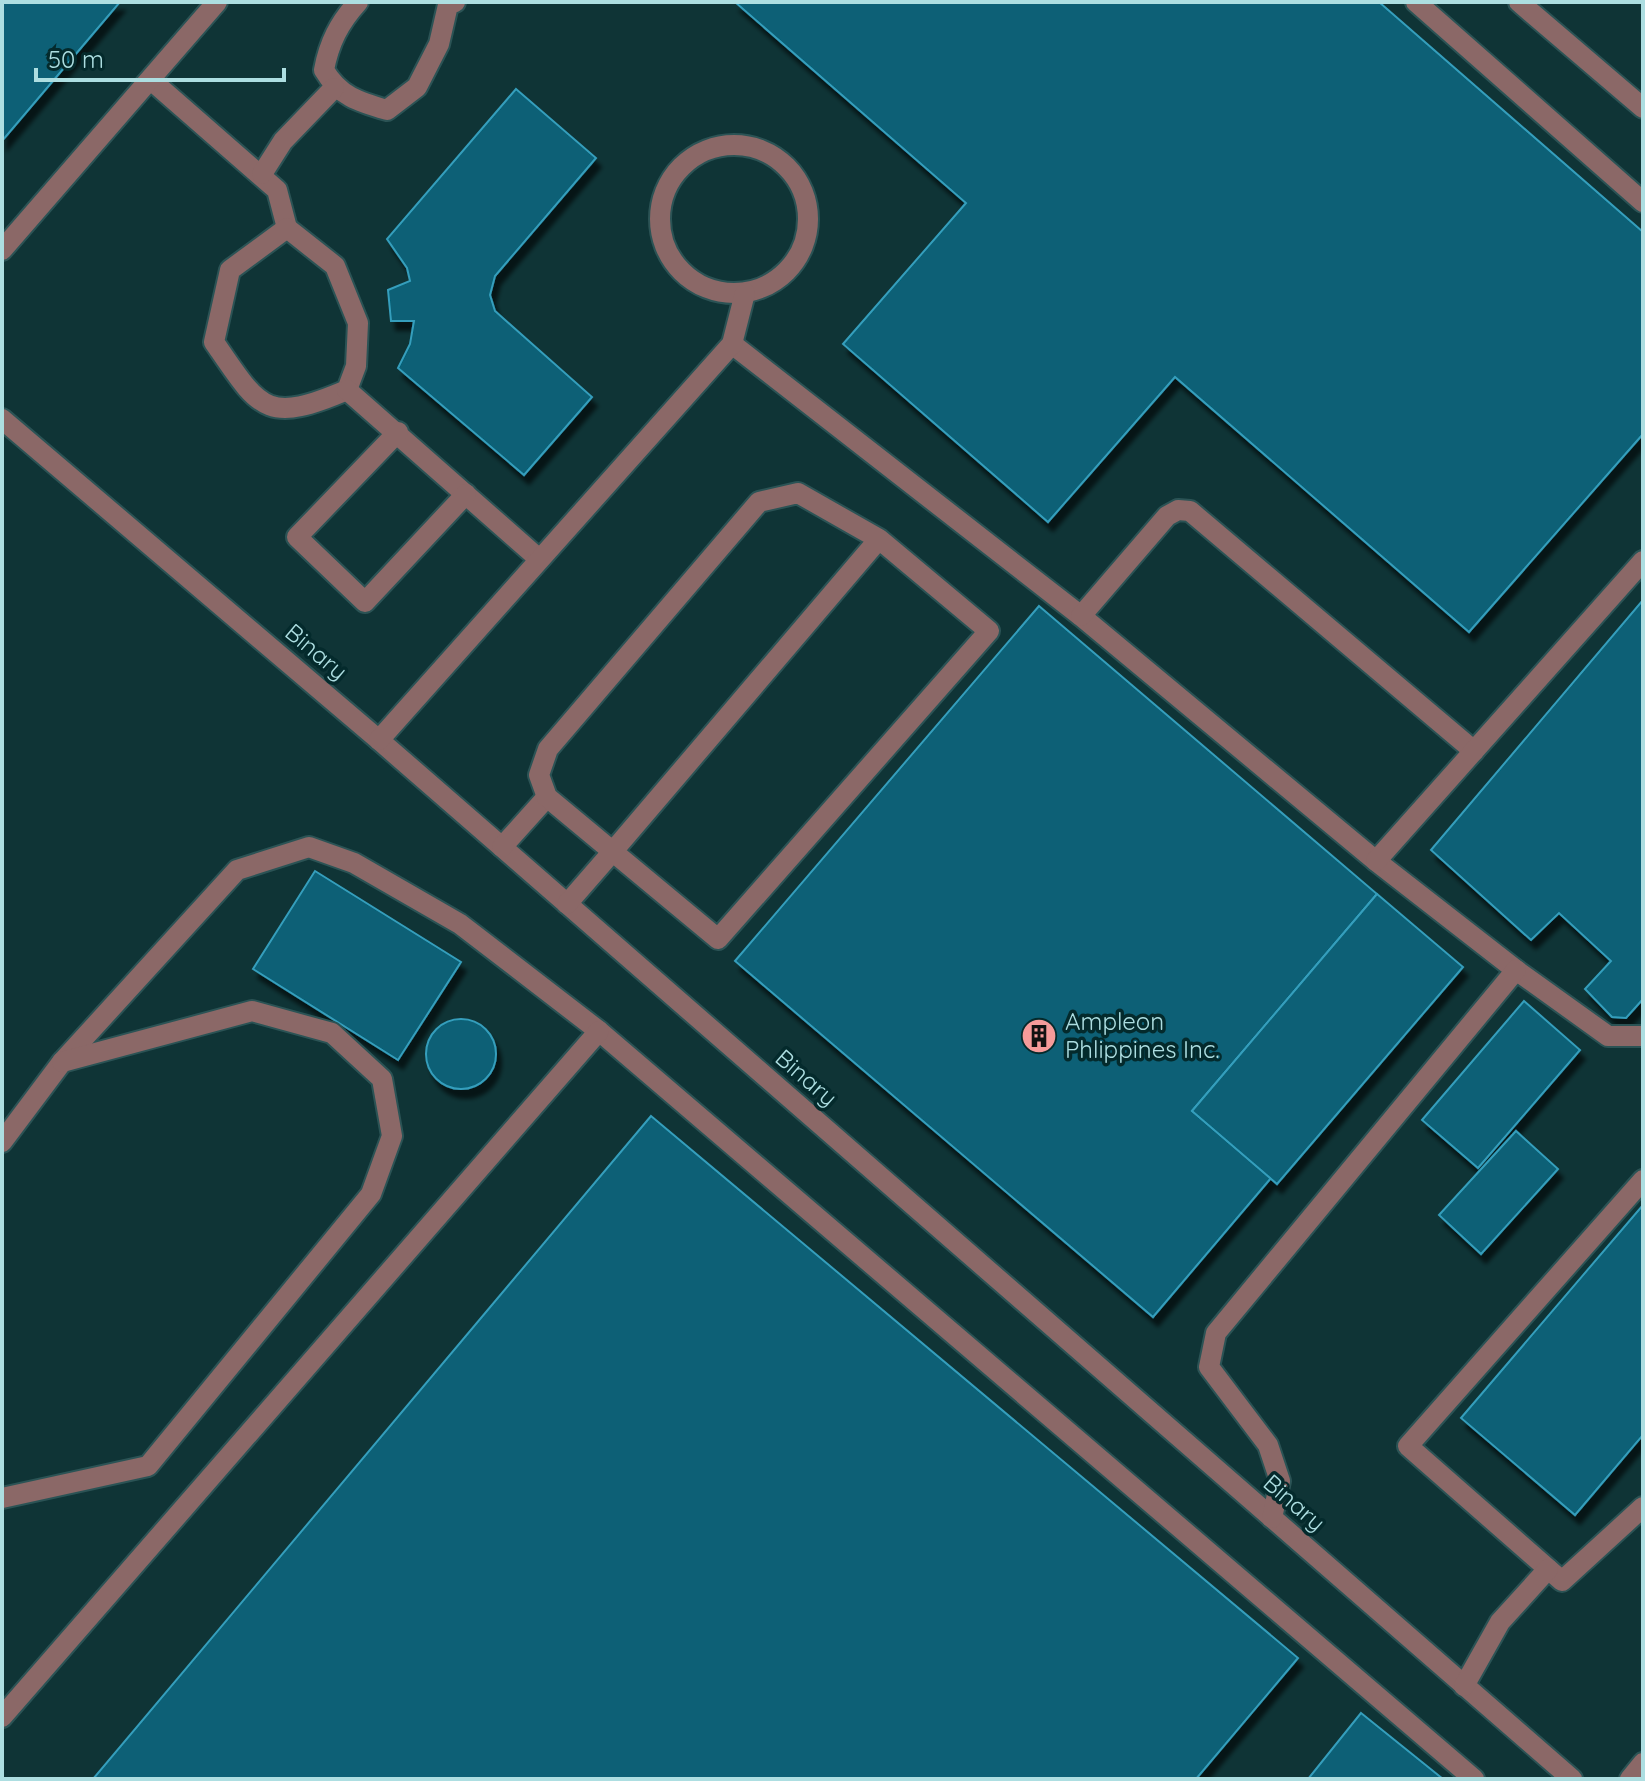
<svg xmlns="http://www.w3.org/2000/svg" width="1645" height="1781" viewBox="0 0 1645 1781" font-family="Quicksand,sans-serif">
<style>
.building{fill:#076076;stroke:#369ebc;stroke-width:2;filter:url(#shadow)}
.lines{fill:none;stroke-linecap:round;stroke-linejoin:round}
.minor-casing{stroke:#2b5355;stroke-width:24}
.minor{stroke:#8b6867;stroke-width:20}
.labels{text-anchor:middle;stroke-width:7;stroke-linejoin:round;paint-order:stroke}
.street-label{font-size:24px;fill:#addee1;stroke:#042a2c}
.poi-label{font-size:24px;fill:#addee1;stroke:#042a2c;text-anchor:start}
</style>
<defs>
<filter id="shadow"><feDropShadow dx="5" dy="9" stdDeviation="2" flood-color="#0009"/></filter>
</defs>
<rect width="100%" height="100%" fill="#0f3436"/>
<!-- building -->
<g class="building">
<polygon points="2,2 120,2 2,141"/>
<polygon points="735,2 1379,2 1643,232 1643,434 1469,632 1175,377 1048,522 843,344 966,203"/>
<polygon points="516,89 596,158 495,276 490,295 495,311 592,397 524,475 398,368 410,344 414,321 391,321 388,290 410,281 407,268 387,239"/>
<polygon points="1643,600 1643,999 1626,1018 1612,1017 1585,989 1611,961 1559,913 1531,940 1431,850"/>
<polygon points="1039,606 1377,894 1192,1111 1271,1178 1153,1317 735,961"/>
<polygon points="315,871 461,962 398,1060 253,969"/>
<polygon points="1377,894 1463,967 1277,1184 1192,1111"/>
<polygon points="1524,1001 1580,1050 1478,1168 1422,1120"/>
<circle cx="461" cy="1054" r="35"/>
<polygon points="651,1116 1298,1658 1196,1779 93,1779"/>
<polygon points="1516,1131 1558,1169 1481,1254 1439,1215"/>
<polygon points="1643,1205 1643,1435 1575,1515 1461,1418"/>
<polygon points="1361,1713 1443,1779 1308,1779"/>
</g>
<g class="lines">
<defs>
<g id="minor">
<path d="M358 2C339 23 329 43 324 70 339 96 359 102 387 110L417 87 439 44 448 5 455 2"/>
<polyline points="1416,2 1643,202"/>
<polyline points="1519,2 1643,108"/>
<polyline points="151,80 277,190 287,228"/>
<circle cx="734" cy="219" r="74"/>
<polyline points="262,174 283,141 334,88"/>
<path d="M287 228 335 266 358 323 356 366 347 390C265 425 260 409 214 342L230 270Z"/>
<polyline points="2,250 217,2"/>
<polyline points="732,344 1081,616 1376,861 1516,970 1608,1036 1643,1036"/>
<polyline points="347,390 538,558"/>
<polyline points="2,419 379,740 1572,1779"/>
<polyline points="398,432 297,537 365,602 466,494"/>
<polyline points="1081,616 1167,516 1178,510 1190,511 1474,751"/>
<polyline points="379,740 732,344 745,293"/>
<polyline points="502,847 547,797"/>
<polyline points="1376,861 1643,561"/>
<polyline points="567,904 614,850 879,539 989,631 718,939 547,797 539,775 548,749 759,502 798,493 879,539"/>
<polyline points="2,1142 62,1062 237,870 309,847 354,863 460,924 599,1031 1474,1779"/>
<polyline points="1643,1180 1408,1446 1562,1581 1643,1507"/>
<polyline points="2,1498 148,1466 371,1194 392,1136 382,1079 332,1033 252,1011 62,1062"/>
<polyline points="1272,1518 1280,1481 1268,1445 1209,1367 1216,1333 1516,970"/>
<polyline points="1464,1686 1500,1622 1548,1569"/>
<polyline points="2,1717 599,1031"/>
<polyline points="1630,1779 1643,1763"/>
</g>
</defs>
<!-- minor casing -->
<use href="#minor" class="minor-casing"/>
<!-- minor -->
<use href="#minor" class="minor"/>
</g>
<!-- icons -->
<defs>
<symbol id="building-disc" viewBox="-11 -11 22 22"><circle r="9.5" fill="#f59b9a" stroke="#042a2c"/><path d="M-4-6H4V6H1V3H-1V6H-4ZM-2.5-4.3h1.7v1.8h-1.7ZM.8-4.3h1.7v1.8H.8ZM-2.5-1h1.7V.8h-1.7ZM.8-1h1.7V.8H.8Z" fill="#111"/></symbol>
</defs>
<g fill-rule="evenodd">
<use href="#building-disc" x="1019" y="1016" width="40" height="40"/>
</g>
<g class="labels">
<!-- street labels -->
<g class="street-label">
<text transform="translate(316 652) rotate(40)" y="8">Binary</text>
<text transform="translate(806 1078) rotate(41)" y="8">Binary</text>
<text transform="translate(1294 1503) rotate(41)" y="8">Binary</text>
</g>
<!-- poi labels -->
<g class="poi-label">
<text x="1065" y="1030">Ampleon<tspan x="1065" dy="28">Phlippines Inc.</tspan></text>
</g>
</g>
<!-- border -->
<rect width="1645" height="1781" fill="none" stroke="#addee1" stroke-width="8"/>
<!-- scale -->
<path d="M36 68v12h248v-12" fill="none" stroke="#addee1" stroke-width="4"/>
<text x="48" y="68" font-size="24" fill="#addee1" stroke="#042a2c" stroke-width="6" paint-order="stroke">50 m</text>
</svg>
